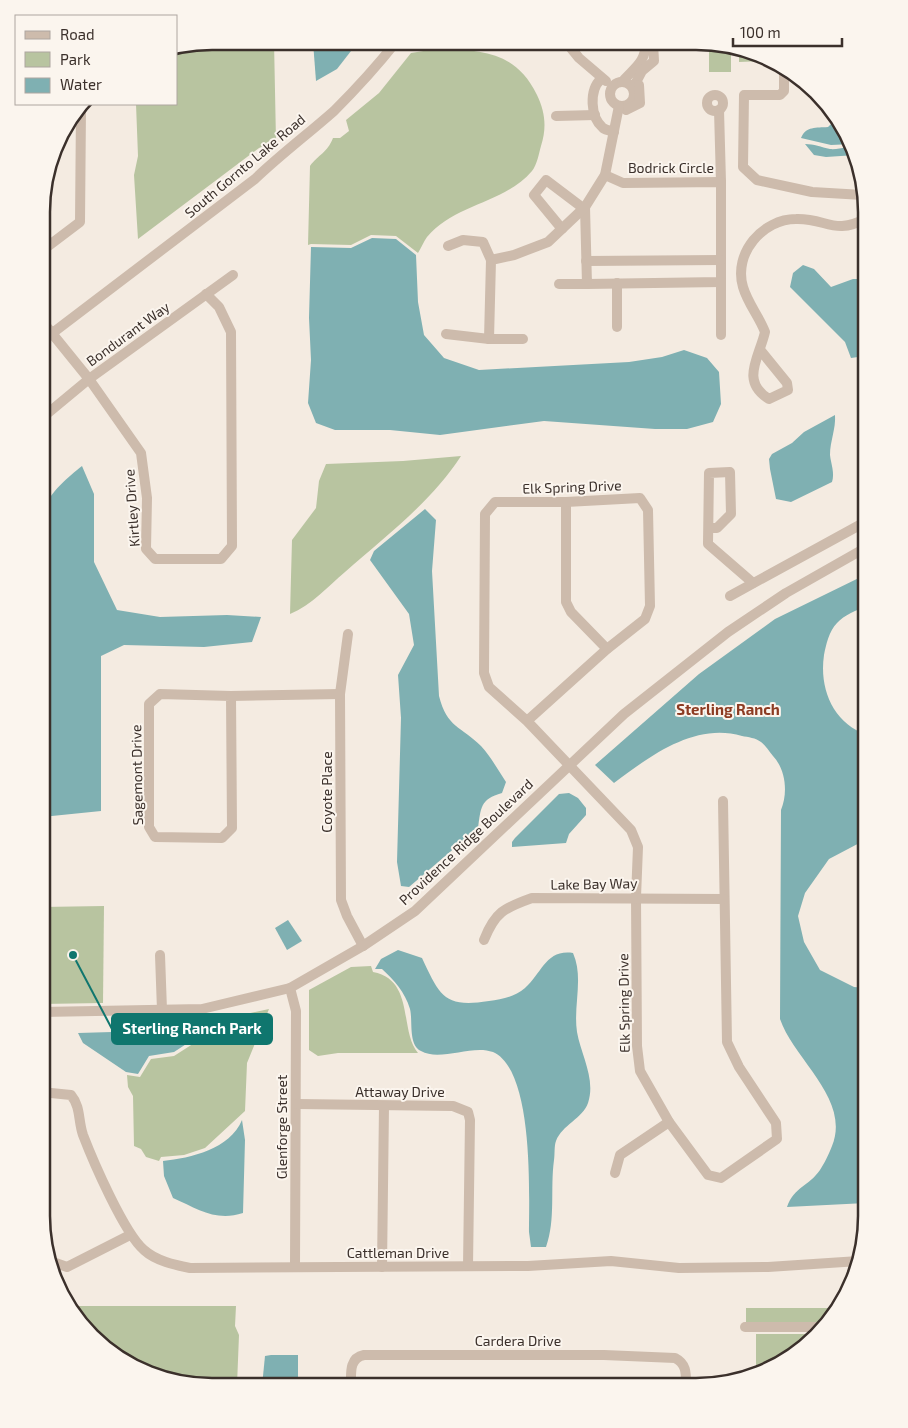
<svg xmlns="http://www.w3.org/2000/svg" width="908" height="1428" viewBox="0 0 908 1428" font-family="'Exo 2',sans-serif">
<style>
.green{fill:#b8c4a0}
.water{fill:#7fb0b2}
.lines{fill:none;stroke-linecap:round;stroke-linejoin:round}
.minor{stroke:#cdbbac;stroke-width:10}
.labels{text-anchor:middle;stroke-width:4;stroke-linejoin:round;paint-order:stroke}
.street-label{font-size:14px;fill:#3b302b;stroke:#fbf5ee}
.neighbourhood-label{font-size:15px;font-weight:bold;fill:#8c3b22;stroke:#fbf5ee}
.rim{fill:none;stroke:#3b302b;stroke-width:2.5}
.leader{fill:none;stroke:#0f766e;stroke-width:2}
.callout-dot{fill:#0f766e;stroke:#fbf5ee;stroke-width:2}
.callout{fill:#0f766e;stroke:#0f766e;stroke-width:2}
.callout-label{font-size:15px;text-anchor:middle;font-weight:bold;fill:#fff}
</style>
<rect width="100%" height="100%" fill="#f4ebe1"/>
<!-- green -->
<g class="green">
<polygon points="212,41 274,41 276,141 259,148 138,239 134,175 138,156 136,104 176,104 176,48"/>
<polygon points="709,43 719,43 731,48 731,72 709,72"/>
<path d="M442 48C484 51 516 52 537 95 545 112 547 127 541 146 539 153 537 165 532 171 505 203 455 204 427 237 424 241 421 248 418 253L396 236 371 235 351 245 311 244 308 245 310 166C319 154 327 153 333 138H340L349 131 346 120 379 93 411 53Z"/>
<polygon points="739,51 764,61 739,62"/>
<path d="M461 456C432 501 385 537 345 572 327 587 312 605 290 614L292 540 316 508 319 481 326 464 403 461Z"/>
<polygon points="104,906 103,1003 42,1004 42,907"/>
<path d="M371 966 373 972C415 980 399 1031 418 1053H338L318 1056 309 1050V990L351 967Z"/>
<polygon points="269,1009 247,1063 245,1111 205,1148 184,1155 161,1157 159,1161 146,1157 141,1149 134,1146 133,1096 128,1087 127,1075 140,1077 151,1059 174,1056 199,1040 199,1034 182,1028"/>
<polygon points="73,1306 236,1306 235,1326 239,1335 237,1385 190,1385 108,1352"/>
<polygon points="746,1308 839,1308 828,1323 746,1322"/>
<polygon points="756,1334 814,1334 761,1374 756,1375"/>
</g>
<!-- water -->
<g class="water">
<polygon points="313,42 358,42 337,69 316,81"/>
<path d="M834 121 852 144 831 145 801 138C806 126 816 128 828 127Z"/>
<path d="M805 144C814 144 821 147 830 149 839 150 846 145 854 150L856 155 826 157 814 155Z"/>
<polygon points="372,238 396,239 416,255 418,302 424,335 444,358 479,370 629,362 662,357 684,350 707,358 719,372 721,404 713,422 687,429 655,429 544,421 440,435 390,430 335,430 316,423 308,403 311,360 309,318 311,247 351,248"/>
<path d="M803 265 814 269 831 287 853 279H867V296L862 309C866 320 868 350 858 357L851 358 845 342 790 287 793 273Z"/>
<path d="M835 415C836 429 830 441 830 455 831 464 835 473 832 482L791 502 776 499 770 469 769 459 772 454 792 443 804 432Z"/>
<path d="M82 466 94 494V562L117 610 160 617 227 615 261 617 252 642 204 647 124 645 101 656V811L42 817V516C45 496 67 478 82 466Z"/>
<path d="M425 509 436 520 432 571 439 696C447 728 461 726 481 746 491 757 498 770 506 782L502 793C480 799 481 808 478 828L409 887 401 886 397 862 401 718 398 675 414 645 409 614 370 560 374 551Z"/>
<path d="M867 574V606C857 610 844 615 837 623 829 631 826 645 824 655 819 689 833 723 867 735V839L829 859 805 893 798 916 804 942 820 970 854 987 866 988V1203L787 1207C794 1187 809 1186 820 1170 824 1164 829 1154 832 1146 851 1099 794 1060 780 1019L781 810C788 793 786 770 773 756 769 751 765 745 761 742 756 738 748 737 742 736 695 722 650 756 614 783L595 765 699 674 775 619Z"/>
<polygon points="569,793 578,798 586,808 586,815 569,834 566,843 512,847 512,842 515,838 559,794"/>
<polygon points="288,920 302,941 287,950 275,928"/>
<path d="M398 950 422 958C440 996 444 1008 489 1001 502 999 515 997 525 988 542 973 546 949 573 953 584 978 573 1005 577 1032 581 1055 596 1079 588 1103 583 1118 562 1125 556 1141 554 1146 555 1154 554 1160 550 1189 556 1219 546 1247H531L529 1232C529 1193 534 1070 493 1052 472 1044 440 1062 421 1051 408 1045 413 1021 410 1009 405 992 394 980 382 969H375L381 959Z"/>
<polygon points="180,1030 197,1037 174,1052 149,1056 138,1074 126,1072 83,1043 78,1033"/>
<path d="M242 1120 245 1140 243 1213C216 1222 198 1209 173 1198L164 1176 163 1161C191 1158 230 1149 242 1120Z"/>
<polygon points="271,1355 298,1355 298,1386 262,1386 265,1356"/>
</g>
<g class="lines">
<!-- minor -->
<g class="minor">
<polyline points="566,42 579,58 606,81"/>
<polyline points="784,70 784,91 780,95 744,95 743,167 757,180 812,192 863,195"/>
<path d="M601 79C589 90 590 117 603 128 606 130 611 131 614 132"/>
<circle cx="622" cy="94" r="12"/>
<path d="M622 82C635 67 645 63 646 43"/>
<polyline points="633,88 642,71 654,61 653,43"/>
<circle cx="715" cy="103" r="8"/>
<polyline points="626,110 640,103 639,85"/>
<polyline points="719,110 721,182"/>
<polyline points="556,116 595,115"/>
<polyline points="585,207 587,284 721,282 721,182 623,183 605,175"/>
<polyline points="562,229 534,195 546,180 583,208"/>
<polyline points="448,246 463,240 483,242 491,260"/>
<polyline points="43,250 80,222 81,108"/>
<polyline points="586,261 721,260"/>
<polyline points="617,283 617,327"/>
<polyline points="559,284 587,284"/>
<polyline points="42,321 89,379 141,453 147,498 146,549 155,559 221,559 232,546 231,332 219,307 206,294"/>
<polyline points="446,334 489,339 523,339"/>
<polyline points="721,335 721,282"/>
<polyline points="489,339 491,260 514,255 548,242 585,207 605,175 619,106"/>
<path d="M42 341 255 179C280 155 308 134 334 111 356 89 377 66 396 42"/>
<path d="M761 351 787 383 788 390 769 399C740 381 759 358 765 332 759 316 748 304 743 287 733 253 763 219 796 219 827 218 834 236 867 218"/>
<polyline points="42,418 89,379 233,275"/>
<polyline points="566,502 566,602 571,612 607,649"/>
<polyline points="709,528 717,528 731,514 730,472 709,473 708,544 753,583"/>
<polyline points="730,596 867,521"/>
<polyline points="348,634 340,694 341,900 347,916 363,946"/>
<polygon points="160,694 231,696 232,828 222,838 155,837 149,827 149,704"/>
<polyline points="231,696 340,694"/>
<polyline points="527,721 607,649 645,619 650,606 648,510 640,498 566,502 495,502 485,514 484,673 489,687 527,721 631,830 638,847 636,897 637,1046 640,1071 669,1122 708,1175 721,1178 777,1139 776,1123 739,1067 727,1042 723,801"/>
<path d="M484 940C495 912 504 908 532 898L724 899"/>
<polyline points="160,955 162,1010"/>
<polyline points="290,988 296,1011 295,1267"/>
<polyline points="42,1012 202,1009 290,988 363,946 415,911 624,714 728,632 786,593 867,547"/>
<path d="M41 1092 71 1095C81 1107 78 1121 83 1135 93 1161 124 1233 144 1250 156 1261 175 1265 190 1268L528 1266 611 1261 679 1268 768 1267 859 1261"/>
<polyline points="297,1104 453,1106 468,1112 470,1120 468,1266"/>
<polyline points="615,1173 620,1155 669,1122"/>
<polyline points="50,1261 67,1267 130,1235"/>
<polyline points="382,1267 384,1106"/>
<polyline points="745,1327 823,1327"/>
<path d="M351 1386C351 1373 349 1358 364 1355H604L675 1358C687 1364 686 1374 686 1387"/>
</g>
</g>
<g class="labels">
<!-- street labels -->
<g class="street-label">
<text transform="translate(245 166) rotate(-40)" y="5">South Gornto Lake Road</text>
<text x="671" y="173">Bodrick Circle</text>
<text transform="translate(128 334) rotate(-36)" y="5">Bondurant Way</text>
<text transform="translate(572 487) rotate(-2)" y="5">Elk Spring Drive</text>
<text transform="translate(132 508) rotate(-94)" y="5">Kirtley Drive</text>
<text transform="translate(137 775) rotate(-91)" y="5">Sagemont Drive</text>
<text transform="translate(327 792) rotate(-90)" y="5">Coyote Place</text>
<text transform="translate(466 842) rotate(-43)" y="5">Providence Ridge Boulevard</text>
<text transform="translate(594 884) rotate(-1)" y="5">Lake Bay Way</text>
<text transform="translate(624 1003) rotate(-91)" y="5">Elk Spring Drive</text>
<text x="400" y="1097">Attaway Drive</text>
<text transform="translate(282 1127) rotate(-90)" y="5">Glenforge Street</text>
<text x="398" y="1258">Cattleman Drive</text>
<text x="518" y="1346">Cardera Drive</text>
</g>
<!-- neighbourhood labels -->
<g class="neighbourhood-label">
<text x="728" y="715">Sterling Ranch</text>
</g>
</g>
<!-- crop -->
<path d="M0 0H908V1428H0ZM212 50H696A162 162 0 0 1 858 212V1216A162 162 0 0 1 696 1378H212A162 162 0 0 1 50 1216V212A162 162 0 0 1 212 50Z" fill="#fbf5ee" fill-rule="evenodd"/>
<path class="rim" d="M212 50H696A162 162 0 0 1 858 212V1216A162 162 0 0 1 696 1378H212A162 162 0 0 1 50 1216V212A162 162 0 0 1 212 50Z"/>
<!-- callouts -->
<path class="leader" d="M73 955L112 1029"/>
<circle class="callout-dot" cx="73" cy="955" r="5"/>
<rect class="callout" x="112" y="1014" width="160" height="30" rx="5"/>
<g class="callout-label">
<text x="192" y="1034">Sterling Ranch Park</text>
</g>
<!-- legend -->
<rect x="15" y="15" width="162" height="90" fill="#fbf5ee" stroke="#aea6a0"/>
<rect x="25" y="31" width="25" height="8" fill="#cdbbac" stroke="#aea6a0"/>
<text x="60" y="40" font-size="15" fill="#3b302b">Road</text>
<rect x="25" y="52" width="25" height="15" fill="#b8c4a0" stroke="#aea6a0"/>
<text x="60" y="65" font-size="15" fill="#3b302b">Park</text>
<rect x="25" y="78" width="25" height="15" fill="#7fb0b2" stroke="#aea6a0"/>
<text x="60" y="90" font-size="15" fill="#3b302b">Water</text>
<!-- scale -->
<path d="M733 38v8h109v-8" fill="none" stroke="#3b302b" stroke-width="2.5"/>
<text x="740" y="38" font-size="15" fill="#3b302b" stroke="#fbf5ee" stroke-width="4" paint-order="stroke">100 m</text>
</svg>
